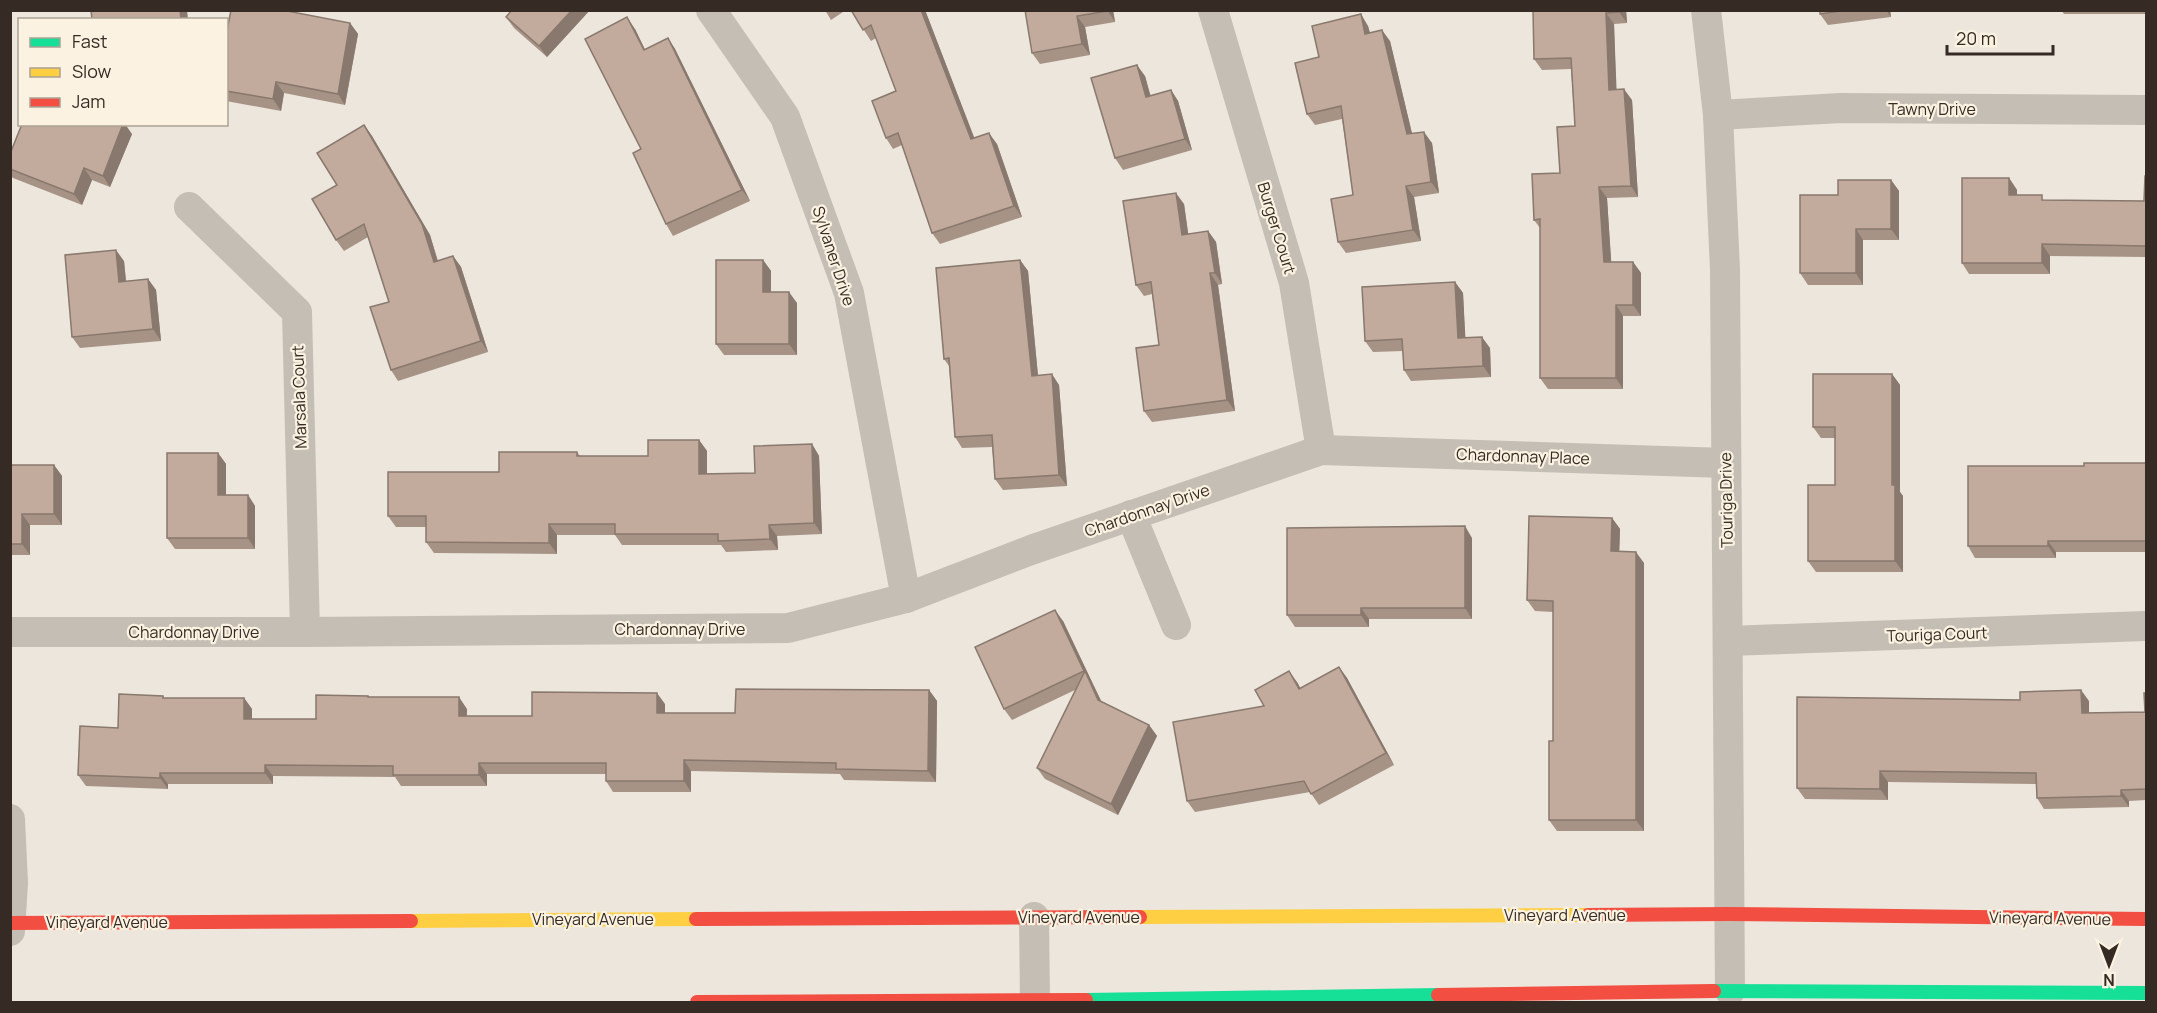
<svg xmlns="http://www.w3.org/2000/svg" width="2157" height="1013" viewBox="0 0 2157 1013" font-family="Manrope,sans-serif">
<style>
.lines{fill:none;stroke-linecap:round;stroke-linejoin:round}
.street{stroke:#c5beb5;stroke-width:30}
.fast{stroke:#16e098;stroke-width:14}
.slow{stroke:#ffcf43;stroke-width:14}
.jam{stroke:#f24e42;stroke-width:14}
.wall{fill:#a79386}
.shaded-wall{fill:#88786d}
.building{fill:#c2ab9c;stroke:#88786d;stroke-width:1.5}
.labels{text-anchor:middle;stroke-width:4.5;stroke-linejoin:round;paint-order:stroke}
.street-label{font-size:16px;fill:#352b24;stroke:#fbf2e1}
</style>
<rect width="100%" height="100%" fill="#ece6dc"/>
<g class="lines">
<!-- street -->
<g class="street">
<polyline points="711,10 785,117 849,293 906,598"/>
<polyline points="1213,10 1294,283 1321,450"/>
<polyline points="1706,10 1718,115 1725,270 1730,991"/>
<polyline points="1718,115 1841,108 2146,110"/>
<polyline points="189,207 297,312 305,632"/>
<polyline points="1131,515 1176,625"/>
<polyline points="10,632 305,632 788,628 906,598 1031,550 1321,450 1726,463"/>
<polyline points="1728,641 2146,626"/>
<polyline points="10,819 13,883 10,931"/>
<polyline points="1034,917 1035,1002"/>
</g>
<!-- fast -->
<g class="fast">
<polyline points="1714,991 2146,993"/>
<polyline points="1086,1000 1438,995"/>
</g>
<!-- slow -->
<g class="slow">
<polyline points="1140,917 1588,915"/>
<polyline points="411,921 696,919"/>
</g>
<!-- jam -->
<g class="jam">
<polyline points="1588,915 1730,914 2146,919"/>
<polyline points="696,919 1140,917"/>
<polyline points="10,923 411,921"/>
<polyline points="1438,995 1714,991"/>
<polyline points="697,1002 1086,1000"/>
</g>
</g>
<!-- wall -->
<g class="wall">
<polygon points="590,10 547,57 514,28 506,17"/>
<polygon points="825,10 846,10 831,20"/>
<polygon points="851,10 925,10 974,138 997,144 1022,217 940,244 932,233 902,145 893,149 886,138 896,91 876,38 871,41"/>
<polygon points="1025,10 1113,10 1115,22 1085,27 1090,55 1040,64 1032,53"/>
<polygon points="1533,10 1626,10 1627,23 1614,24 1616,89 1632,100 1638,197 1607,198 1611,262 1633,262 1641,273 1641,316 1623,316 1623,389 1548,389 1540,378 1540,228 1534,220 1560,173 1575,126 1571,69 1542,70 1534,59"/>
<polygon points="1820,10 1890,10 1891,17 1828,25 1820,14"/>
<polygon points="2061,10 2146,10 2146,14 2064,14"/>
<polygon points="350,23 358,34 345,105 284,93 281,111 226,101 226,36"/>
<polygon points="1368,26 1370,33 1390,41 1412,134 1432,143 1439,193 1414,197 1421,241 1346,253 1338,242 1353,195 1342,119 1315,125 1307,114 1319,57"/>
<polygon points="635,29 645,50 668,38 675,49 750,201 673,236 666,224 641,149"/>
<polygon points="1145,76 1150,96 1171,90 1178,101 1192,150 1123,170 1115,158"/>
<polygon points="364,125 372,136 430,235 438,261 453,256 461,267 488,352 398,381 391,370 389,302 368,237 344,251 336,240 337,185"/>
<polygon points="132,134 110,187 92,180 82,205 13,178 10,175 10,154"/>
<polygon points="2146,176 2146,257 2050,256 2050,274 1969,274 1962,263 2009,178 2017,190 2017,195 2045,200 2144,201"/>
<polygon points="1891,180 1899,191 1899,240 1863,240 1863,285 1808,285 1800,273"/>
<polygon points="1184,204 1188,234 1208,231 1216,242 1222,284 1218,285 1235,411 1152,422 1144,411 1159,345 1152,294 1144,296 1136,285"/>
<polygon points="763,260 771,271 771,292 797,303 797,355 724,355 716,344"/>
<polygon points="1020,260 1028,271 1038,375 1059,385 1067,486 1003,490 995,479 992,447 962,448 955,437 949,366 944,359"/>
<polygon points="124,261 126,281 148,279 156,290 161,341 80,348 72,337"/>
<polygon points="1455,282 1463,293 1465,337 1490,348 1491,377 1411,381 1404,370 1403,351 1373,352 1365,341"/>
<polygon points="1892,374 1900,385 1900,492 1903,496 1903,572 1816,572 1808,561 1835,485 1835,438 1821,438 1813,427"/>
<polygon points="699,440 707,451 707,474 755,473 812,444 819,456 822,534 777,536 778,550 726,552 721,545 622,545 615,535 557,535 557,554 434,553 426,542 426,527 396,527 388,516 499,472 577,452 580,456 648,456"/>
<polygon points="218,453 226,464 226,495 248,495 255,506 255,549 175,549 167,538"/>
<polygon points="2146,463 2146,552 2056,552 2056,558 1975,558 1968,546 2084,466"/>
<polygon points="10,465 54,465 62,476 62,525 30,525 30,555 10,555"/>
<polygon points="1612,518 1620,529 1619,551 1644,563 1644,831 1557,831 1549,820 1553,741 1553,612 1535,611 1527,600"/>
<polygon points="1472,538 1472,619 1369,619 1369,627 1295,627 1287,615"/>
<polygon points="1063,621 1101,701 1149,725 1157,736 1118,815 1045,779 1037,768 1075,690 1012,720 1004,709"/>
<polygon points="1339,667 1347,678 1394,765 1319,805 1310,792 1195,812 1187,801 1264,706 1297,682 1300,688"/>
<polygon points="929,690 937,701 936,782 844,780 840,774 691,771 691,792 613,792 606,781 606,774 487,774 487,786 401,786 395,777 273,776 273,784 168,784 168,789 86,786 78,775 118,728 163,696 164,698 244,698 252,709 252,719 316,719 368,696 369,697 467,709 467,716 532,716 665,704 665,713 735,713"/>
<polygon points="2146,693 2146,800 2129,801 2129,807 2044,809 2037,798 2036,784 1888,782 1888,800 1805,799 1797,788 2089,701 2089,713 2145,712"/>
</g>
<!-- shaded-wall -->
<g class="shaded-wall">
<polygon points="180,10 187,10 188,20 181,20"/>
<polygon points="572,10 590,10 547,57 539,46"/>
<polygon points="921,10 925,10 979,150 971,139"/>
<polygon points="1107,10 1113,10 1115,22"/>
<polygon points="1619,10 1626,10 1627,23 1619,12"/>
<polygon points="1886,10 1890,10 1891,17"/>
<polygon points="1606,13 1614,24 1617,101 1609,90"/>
<polygon points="1361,14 1368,26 1373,45 1365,34"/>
<polygon points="1077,16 1085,27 1090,55 1082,44"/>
<polygon points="627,17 635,29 651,62 644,50"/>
<polygon points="350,23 358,34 345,105 338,94"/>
<polygon points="1382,30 1390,41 1415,146 1407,134"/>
<polygon points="668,38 675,49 750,201 742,190"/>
<polygon points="1137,65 1145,76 1154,108 1146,97"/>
<polygon points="276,82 284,93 281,111 273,99"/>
<polygon points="1624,89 1632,100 1638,197 1631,186"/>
<polygon points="1171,90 1178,101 1192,150 1185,139"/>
<polygon points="123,124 125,124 132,134 110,187 103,176"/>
<polygon points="364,125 372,136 430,235 441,273 434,262"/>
<polygon points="1424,132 1432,143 1439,193 1431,182"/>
<polygon points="989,133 997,144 1022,217 1014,206"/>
<polygon points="84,168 92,180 82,205 74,194"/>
<polygon points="2009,178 2017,190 2017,206 2009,195"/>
<polygon points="1891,180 1899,191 1899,240 1891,229"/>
<polygon points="1406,186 1414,197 1421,241 1413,230"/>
<polygon points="1599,187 1607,198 1612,273 1604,262"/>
<polygon points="1176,193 1184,204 1190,246 1182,235"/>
<polygon points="1856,229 1863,240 1863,285 1856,273"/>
<polygon points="1208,231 1216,242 1222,284 1215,273"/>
<polygon points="2042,244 2050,256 2050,274 2042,263"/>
<polygon points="116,250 124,261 127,293 119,282"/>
<polygon points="453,256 461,267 488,352 481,341"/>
<polygon points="763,260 771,271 771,303 763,292"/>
<polygon points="1020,260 1028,271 1039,387 1032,376"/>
<polygon points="1633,262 1641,273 1641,316 1633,305"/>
<polygon points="1210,273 1218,285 1235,411 1227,400"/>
<polygon points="148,279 156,290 161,341 153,329"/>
<polygon points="1455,282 1463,293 1466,349 1458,338"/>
<polygon points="789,292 797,303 797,355 789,344"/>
<polygon points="1616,305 1623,316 1623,389 1616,378"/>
<polygon points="1482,337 1490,348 1491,377 1483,366"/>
<polygon points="1052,374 1059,385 1067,486 1059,475"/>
<polygon points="1892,374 1900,385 1900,492 1903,496 1903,572 1895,561 1892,485"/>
<polygon points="699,440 707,451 707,486 699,474"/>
<polygon points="812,444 819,456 822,534 814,523"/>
<polygon points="218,453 226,464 226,506 218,495"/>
<polygon points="54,465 62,476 62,525 54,514"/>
<polygon points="248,495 255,506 255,549 248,538"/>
<polygon points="22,514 30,525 30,555 22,544"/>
<polygon points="1612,518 1620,529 1619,562 1611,551"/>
<polygon points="549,524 557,535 557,554 549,543"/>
<polygon points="769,525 777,536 778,550 770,539"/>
<polygon points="1465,526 1472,538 1472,619 1465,608"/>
<polygon points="2048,541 2056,552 2056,558 2048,546"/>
<polygon points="1636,552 1644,563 1644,831 1636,820"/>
<polygon points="1361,608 1369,619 1369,627 1361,615"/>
<polygon points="1055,610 1063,621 1092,682 1084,671"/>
<polygon points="1339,667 1347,678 1394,765 1386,753"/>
<polygon points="1085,671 1092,682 1106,711 1098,700"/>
<polygon points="1289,671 1297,682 1307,700 1299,689"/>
<polygon points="929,690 937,701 936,782 928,771"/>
<polygon points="2081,690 2089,701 2089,724 2082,713"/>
<polygon points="657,693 665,704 665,724 657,713"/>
<polygon points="459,697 467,709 466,727 459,716"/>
<polygon points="244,698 252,709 252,730 244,719"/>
<polygon points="1149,725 1157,736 1118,815 1111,804"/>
<polygon points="684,760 691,771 691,792 684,781"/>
<polygon points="479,763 487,774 487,786 479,775"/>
<polygon points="265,765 273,776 273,784 265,773"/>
<polygon points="1880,771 1888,782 1888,800 1880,789"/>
<polygon points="160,773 168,784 168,789 160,778"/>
<polygon points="2121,790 2129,801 2129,807 2121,796"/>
</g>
<!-- building -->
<g class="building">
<polygon points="91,10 180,10 181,20 92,20"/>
<polygon points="231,10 282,10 350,23 338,94 276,82 273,99 226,91 226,36"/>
<polygon points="512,10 572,10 539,46 506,17"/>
<polygon points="851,10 921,10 971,139 989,133 1014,206 932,233 898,133 886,138 872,101 896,91 871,25 863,30"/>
<polygon points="1025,10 1107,10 1107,11 1077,16 1082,44 1032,53"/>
<polygon points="1533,10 1619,10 1619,12 1606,13 1609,90 1624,89 1631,186 1599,187 1604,262 1633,262 1633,305 1616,305 1616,378 1540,378 1540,219 1534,220 1532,174 1560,173 1557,127 1575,126 1571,58 1534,59"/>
<polygon points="1820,10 1848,10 1820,14"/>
<polygon points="1361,14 1365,34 1382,30 1407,134 1424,132 1431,182 1406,186 1413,230 1338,242 1331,199 1353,195 1341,106 1307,114 1295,63 1319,57 1312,26"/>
<polygon points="627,17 644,50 668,38 742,190 666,224 633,153 641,149 585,39"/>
<polygon points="1137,65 1146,97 1171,90 1185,139 1115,158 1091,78"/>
<polygon points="22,124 123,124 103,176 84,168 74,194 10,169 10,154"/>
<polygon points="364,125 422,224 434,262 453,256 481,341 391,370 370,307 389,302 364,224 336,240 312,199 337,185 317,153"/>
<polygon points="2145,176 2146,176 2146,246 2042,244 2042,263 1962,263 1962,178 2009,178 2009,195 2042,195 2042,200 2144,201"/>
<polygon points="1838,180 1891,180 1891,229 1856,229 1856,273 1800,273 1800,195 1838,195"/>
<polygon points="1176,193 1182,235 1208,231 1215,273 1210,273 1227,400 1144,411 1136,348 1159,345 1151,282 1136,285 1123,201"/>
<polygon points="116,250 119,282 148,279 153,329 72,337 65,255"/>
<polygon points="716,260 763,260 763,292 789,292 789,344 716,344"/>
<polygon points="1020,260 1032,376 1052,374 1059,475 995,479 992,435 955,437 949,358 944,359 936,268"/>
<polygon points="1455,282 1458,338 1482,337 1483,366 1404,370 1402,339 1365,341 1362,287"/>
<polygon points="1813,374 1892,374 1892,485 1895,485 1895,561 1808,561 1808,485 1835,485 1835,427 1813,427"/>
<polygon points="648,440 699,440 699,474 755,473 754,446 812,444 814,523 769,525 770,539 718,541 718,534 615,534 615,524 549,524 549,543 426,542 426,516 388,516 388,472 499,472 499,452 577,452 577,456 648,456"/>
<polygon points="167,453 218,453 218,495 248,495 248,538 167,538"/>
<polygon points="2084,463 2146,463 2146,541 2048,541 2048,546 1968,546 1968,466 2084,466"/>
<polygon points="10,465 54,465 54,514 22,514 22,544 10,544"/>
<polygon points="1529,516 1612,518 1611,551 1636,552 1636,820 1549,820 1549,741 1553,741 1553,601 1527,600"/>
<polygon points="1465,526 1465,608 1361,608 1361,615 1287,615 1287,528"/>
<polygon points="1055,610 1084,671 1004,709 975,647"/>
<polygon points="1339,667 1386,753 1311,794 1304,781 1187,801 1173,722 1264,706 1255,690 1289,671 1299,689"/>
<polygon points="1085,671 1098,700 1149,725 1111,804 1037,768"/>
<polygon points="736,689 929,690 928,771 836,769 836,763 684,760 684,781 606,781 606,763 479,763 479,775 393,775 393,766 265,765 265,773 160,773 160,778 78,775 80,726 118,728 119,694 163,696 163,698 244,698 244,719 316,719 316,695 368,696 368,697 459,697 459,716 532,716 532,692 657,693 657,713 735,713"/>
<polygon points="2081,690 2082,713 2145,712 2144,693 2146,693 2146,789 2121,790 2121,796 2037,798 2036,773 1880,771 1880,789 1797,788 1797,697 2020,700 2020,692"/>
</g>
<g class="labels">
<!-- street labels -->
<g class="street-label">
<text x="1932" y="115">Tawny Drive</text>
<text transform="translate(1277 228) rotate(73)" y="6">Burger Court</text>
<text transform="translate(834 256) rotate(72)" y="6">Sylvaner Drive</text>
<text transform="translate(299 397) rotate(-92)" y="6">Marsala Court</text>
<text transform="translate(1523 456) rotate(2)" y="6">Chardonnay Place</text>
<text transform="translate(1726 500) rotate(-91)" y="6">Touriga Drive</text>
<text transform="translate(1147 510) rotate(-19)" y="6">Chardonnay Drive</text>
<text x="680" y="635">Chardonnay Drive</text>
<text x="194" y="638">Chardonnay Drive</text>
<text transform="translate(1937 634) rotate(-2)" y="6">Touriga Court</text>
<text x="1565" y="921">Vineyard Avenue</text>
<text x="1079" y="923">Vineyard Avenue</text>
<text transform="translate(2050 918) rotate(1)" y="6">Vineyard Avenue</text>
<text x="593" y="925">Vineyard Avenue</text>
<text x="107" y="928">Vineyard Avenue</text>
</g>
</g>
<!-- border -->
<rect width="2157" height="1013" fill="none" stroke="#352b24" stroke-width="24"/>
<!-- legend -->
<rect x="18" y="18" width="210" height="108" fill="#fbf2e1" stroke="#aca295" stroke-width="1.5"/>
<rect x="30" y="38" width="30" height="9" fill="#16e098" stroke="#aca295" stroke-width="1.5"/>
<text x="72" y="48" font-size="18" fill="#352b24">Fast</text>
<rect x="30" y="68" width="30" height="9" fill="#ffcf43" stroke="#aca295" stroke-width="1.5"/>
<text x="72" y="78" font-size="18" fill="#352b24">Slow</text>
<rect x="30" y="98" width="30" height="9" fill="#f24e42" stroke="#aca295" stroke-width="1.5"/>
<text x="72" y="108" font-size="18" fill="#352b24">Jam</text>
<!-- north arrow -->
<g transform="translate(2109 965) rotate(180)" stroke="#fbf2e1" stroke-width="4.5" paint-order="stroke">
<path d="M0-4.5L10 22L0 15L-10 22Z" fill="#352b24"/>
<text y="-9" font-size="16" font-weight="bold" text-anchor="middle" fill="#352b24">N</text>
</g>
<!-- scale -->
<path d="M1947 45v9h106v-9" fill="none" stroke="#352b24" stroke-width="3"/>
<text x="1956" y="45" font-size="18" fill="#352b24" stroke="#fbf2e1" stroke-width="4.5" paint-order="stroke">20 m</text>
</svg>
